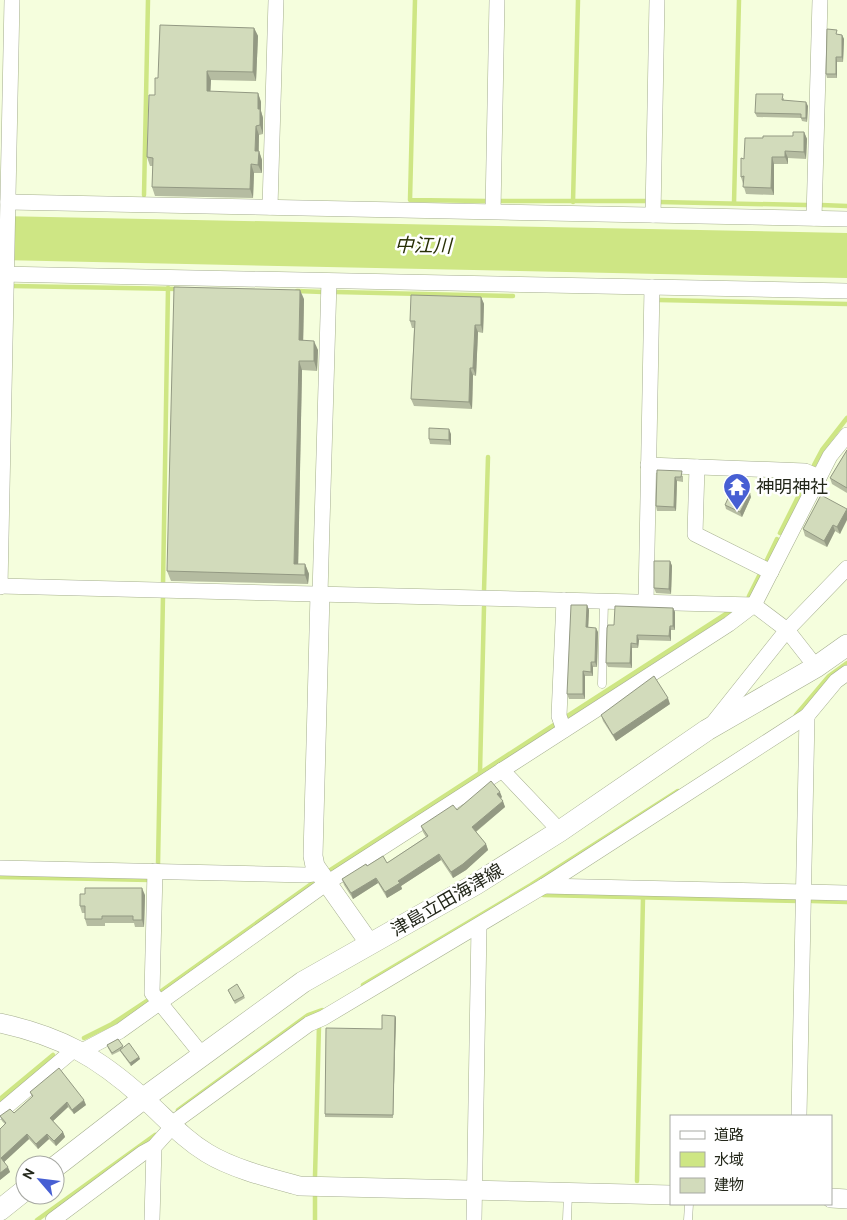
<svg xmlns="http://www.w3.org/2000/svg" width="847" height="1220" viewBox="0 0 847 1220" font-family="Cabin,'Noto Sans JP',sans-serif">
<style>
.water{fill:#cee684}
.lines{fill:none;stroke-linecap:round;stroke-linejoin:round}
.stream{stroke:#cee684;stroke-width:4.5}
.service-casing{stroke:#a5ae8f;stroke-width:9}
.minor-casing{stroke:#a5ae8f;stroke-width:16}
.tertiary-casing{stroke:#a5ae8f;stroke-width:20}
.secondary-casing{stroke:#a5ae8f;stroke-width:22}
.service{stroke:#fff;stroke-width:8}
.minor{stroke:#fff;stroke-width:15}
.tertiary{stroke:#fff;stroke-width:19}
.secondary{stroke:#fff;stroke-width:21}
.wall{fill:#b5bca1}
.shaded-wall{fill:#939983}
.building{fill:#d2dbbb;stroke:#939983}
.labels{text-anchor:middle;stroke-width:5;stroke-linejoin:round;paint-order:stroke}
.poi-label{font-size:18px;fill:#23271a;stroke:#fff;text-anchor:start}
.street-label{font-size:18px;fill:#23271a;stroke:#fff}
.water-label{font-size:19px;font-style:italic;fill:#293107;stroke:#fff}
</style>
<rect width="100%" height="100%" fill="#f5fedd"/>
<!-- water -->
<polygon class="water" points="0,216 847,233 847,278 0,260"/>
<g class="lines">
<!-- stream -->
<g class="stream">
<polyline points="415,0 410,200 486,201"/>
<polyline points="144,195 148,0"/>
<polyline points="498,201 647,201"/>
<polyline points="573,202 578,0"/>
<polyline points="659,202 806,205"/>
<polyline points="734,203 739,0"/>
<polyline points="821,205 847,206"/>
<polyline points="13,286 179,289"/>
<polyline points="297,291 323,292"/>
<polyline points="336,292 513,296"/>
<polyline points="659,300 847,304"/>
<polyline points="814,465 822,450 847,418"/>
<polyline points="780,533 806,481"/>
<polyline points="766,562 777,539"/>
<polyline points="163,585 168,288"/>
<polyline points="484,591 488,457"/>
<polyline points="749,596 761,572"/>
<polyline points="796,715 829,676 847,663"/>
<polyline points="566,717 729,612"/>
<polyline points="480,772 484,607"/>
<polyline points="158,865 163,596"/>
<polyline points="329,871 554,725"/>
<polyline points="0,877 150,880"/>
<polyline points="543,895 799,901"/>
<polyline points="812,901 847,902"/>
<polyline points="363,985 531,885 678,791"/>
<polyline points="157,989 160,992 314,882"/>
<polyline points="84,1038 112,1024 150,999"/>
<polyline points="0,1099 53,1055"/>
<polyline points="178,1110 308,1015 322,1010"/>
<polyline points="315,1176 319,1026"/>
<polyline points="637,1181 643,898"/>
<polyline points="37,1220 155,1135"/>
<polyline points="315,1220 315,1195"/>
</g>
<defs>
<g id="service">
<polyline points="602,684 604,601"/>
<polyline points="567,1220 568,1193"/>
<polyline points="688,1220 689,1204"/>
</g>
<g id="minor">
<polyline points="8,202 847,219"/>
<polyline points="270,207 276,0"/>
<polyline points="493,211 497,0"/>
<polyline points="653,215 657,0"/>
<polyline points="814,218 820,0"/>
<polyline points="0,274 847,291"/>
<polyline points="648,465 805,471 819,477"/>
<polyline points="697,467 695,534 771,572"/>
<polyline points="0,586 754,605 787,630 816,667"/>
<polyline points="0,587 12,0"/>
<polyline points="320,594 329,281"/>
<polyline points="564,600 559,716 564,730"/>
<polyline points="646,602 652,287"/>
<polyline points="713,723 787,630 847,568"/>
<polyline points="502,770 560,831"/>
<polyline points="0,868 306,875 320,873"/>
<polyline points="155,871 152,993 203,1056"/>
<polyline points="544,886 847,893"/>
<polyline points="82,1051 120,1031 327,883 729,624 754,605 830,456 847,435"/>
<polyline points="0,1112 76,1048"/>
<polyline points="799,1116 807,716"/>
<polyline points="170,1125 309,1024 323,1018 544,886 807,716 836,681 847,673"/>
<polyline points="53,1220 143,1153 154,1147"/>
<polyline points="152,1220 154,1147 172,1127"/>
<polyline points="474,1220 479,926"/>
</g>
<g id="tertiary">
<polyline points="320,594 313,856 315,866 370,944"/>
<path d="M0 1023C60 1036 98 1057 143 1098 165 1117 182 1138 207 1153 233 1169 270 1178 300 1186L671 1195"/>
<polyline points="831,1198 847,1199"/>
</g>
<g id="secondary">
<polyline points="55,1167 144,1098 303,982 476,884 560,831 707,730 816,667 847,645"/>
<polyline points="0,1210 25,1190"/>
</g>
</defs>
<!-- service casing -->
<use href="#service" class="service-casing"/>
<!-- minor casing -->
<use href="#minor" class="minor-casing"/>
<!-- tertiary casing -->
<use href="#tertiary" class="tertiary-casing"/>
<!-- secondary casing -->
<use href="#secondary" class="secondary-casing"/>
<!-- service -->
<use href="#service" class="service"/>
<!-- minor -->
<use href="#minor" class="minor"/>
<!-- tertiary -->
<use href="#tertiary" class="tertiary"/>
<!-- secondary -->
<use href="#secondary" class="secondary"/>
</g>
<!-- wall -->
<g class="wall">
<polygon points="254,28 258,36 256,81 211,80 210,92 258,93 261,102 261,111 263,118 263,134 259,135 259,151 262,160 262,173 254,173 253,198 155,196 152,187 153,166 150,166 147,157 158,78"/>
<polygon points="838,34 842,35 844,39 843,62 837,62 837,78 827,78 826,74"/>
<polygon points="784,98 784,100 808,106 807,122 802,121 801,118 757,117 755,113"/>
<polygon points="804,132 807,139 806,159 788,158 788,164 774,164 774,195 746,194 741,177 763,138 793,136"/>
<polygon points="481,297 484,304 483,333 478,332 476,376 473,375 472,409 414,406 411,399 414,328 412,328 410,321"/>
<polygon points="304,299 303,340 318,350 317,371 302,370 298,564 305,564 309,574 308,584 171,581 167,571"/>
<polygon points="451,434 451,445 430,444 429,439"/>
<polygon points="847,450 847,493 832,484 830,478"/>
<polygon points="657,470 683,476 683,482 677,481 676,511 657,511 656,506"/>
<polygon points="751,497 742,517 726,509 725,505"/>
<polygon points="847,509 840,534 835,531 827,547 805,536 803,529"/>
<polygon points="670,561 672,566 671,594 656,593 654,588"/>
<polygon points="587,605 589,610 588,627 598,632 597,667 593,667 593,676 585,676 585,699 569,699 567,694"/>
<polygon points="673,608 675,612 675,630 671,630 671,641 639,640 638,648 632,648 632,668 608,667 606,663 614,625"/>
<polygon points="670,704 616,741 603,721 601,715"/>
<polygon points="502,797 501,798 505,807 476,832 486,844 488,850 466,870 453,878 441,860 401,886 402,889 387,898 378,883 353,899 344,885 342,879 367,866 387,863 426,837 423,832 421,826 457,810"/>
<polygon points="145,895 144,927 135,927 134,923 105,923 105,926 87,926 85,919 85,913 82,913 80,906"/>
<polygon points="228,990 244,996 245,998 235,1004"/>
<polygon points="395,1016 396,1018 393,1118 325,1117 325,1114 382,1029"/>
<polygon points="118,1039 123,1048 139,1057 140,1059 131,1066 120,1051 112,1055 108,1048 107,1045"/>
<polygon points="30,1092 86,1105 74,1114 68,1107 53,1121 63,1132 65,1137 56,1146 49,1139 38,1149 29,1139 4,1162 10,1172 0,1180 5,1124 2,1121 0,1116 14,1113 32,1097"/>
</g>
<!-- shaded-wall -->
<g class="shaded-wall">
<polygon points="254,28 258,36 256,81 253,72"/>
<polygon points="842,35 844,39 843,62 842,57"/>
<polygon points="836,57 837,62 837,78 836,74"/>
<polygon points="207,71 211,80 210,100 207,91"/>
<polygon points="258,93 261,102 261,111 263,118 263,134 260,125 258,109"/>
<polygon points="806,102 808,106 807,122 806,118"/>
<polygon points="256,126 259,135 258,160 255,151"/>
<polygon points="804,132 807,139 806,159 804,152"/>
<polygon points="259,151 262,160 262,173 258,165"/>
<polygon points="785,151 788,158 788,164 785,157"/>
<polygon points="772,157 774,164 774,195 771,188"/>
<polygon points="251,164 254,173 253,198 250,189"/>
<polygon points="300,290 304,299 303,350 299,340"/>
<polygon points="481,297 484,304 483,333 481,325"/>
<polygon points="475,325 478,332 476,376 473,368"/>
<polygon points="314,341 318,350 317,371 314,361"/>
<polygon points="299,361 302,370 298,574 294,564"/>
<polygon points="470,368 473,375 472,409 469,402"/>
<polygon points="449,429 451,434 451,445 449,440"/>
<polygon points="675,477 677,481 676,511 674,507"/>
<polygon points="750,493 751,497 742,517 740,512"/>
<polygon points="847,509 847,520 840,534 837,527"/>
<polygon points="833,525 835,531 827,547 824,541"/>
<polygon points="670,561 672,566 671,594 669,589"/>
<polygon points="305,564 309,574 308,584 305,575"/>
<polygon points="587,605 589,610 588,632 586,627"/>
<polygon points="673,608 675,612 675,630 673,626"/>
<polygon points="670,626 671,630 671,641 669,636"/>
<polygon points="596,628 598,632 597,667 595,662"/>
<polygon points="637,635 639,640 638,648 637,644"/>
<polygon points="631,643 632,648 632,668 630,663"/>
<polygon points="591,662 593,667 593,676 591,672"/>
<polygon points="583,671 585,676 585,699 583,694"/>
<polygon points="668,698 670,704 616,741 613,735"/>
<polygon points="500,792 502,797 499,800 497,794"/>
<polygon points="503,801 505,807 474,833 472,827"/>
<polygon points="486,844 488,850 466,870 453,878 451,872"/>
<polygon points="439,854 441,860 401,886 402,889 387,898 385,892 398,881"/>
<polygon points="376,878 378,883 353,899 351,893"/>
<polygon points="142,888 145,895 144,927 142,920"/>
<polygon points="395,1016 396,1018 393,1118 393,1115"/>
<polygon points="139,1057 140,1059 131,1066 130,1063"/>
<polygon points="84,1100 86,1105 74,1114 72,1110"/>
<polygon points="67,1102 68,1107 52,1122 50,1118"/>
<polygon points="63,1132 65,1137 56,1146 54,1141"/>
<polygon points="27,1134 29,1139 3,1163 1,1158"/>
<polygon points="47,1134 49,1139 38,1149 36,1144"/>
<polygon points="8,1167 10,1172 0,1180 0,1173"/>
</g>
<!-- building -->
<g class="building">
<polygon points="160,25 254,28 253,72 207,71 207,91 258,93 258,109 260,109 260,125 256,126 255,151 259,151 258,165 251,164 250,189 152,187 153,158 147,157 149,95 155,95 155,78 158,78"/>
<polygon points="827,29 837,30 836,34 842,35 842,57 836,57 836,74 826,74"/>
<polygon points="756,94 783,94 782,100 806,102 806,118 801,118 801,114 755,113"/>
<polygon points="793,132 804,132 804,152 785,151 785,157 772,157 771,188 743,187 744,176 741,177 741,158 744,159 745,138 763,138 763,136 793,136"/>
<polygon points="174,287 300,290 299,340 314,341 314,361 299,361 294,564 305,564 305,575 167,571"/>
<polygon points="411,295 481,297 481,325 475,325 473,368 470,368 469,402 411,399 415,321 410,321"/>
<polygon points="429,428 449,429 449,440 429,439"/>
<polygon points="847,450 847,488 830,478"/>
<polygon points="657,470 682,471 681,477 675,477 674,507 656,506"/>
<polygon points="734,485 750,493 740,512 725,505"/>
<polygon points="821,495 847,509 837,527 833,525 824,541 803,529"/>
<polygon points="654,561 670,561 669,589 654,588"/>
<polygon points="571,605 587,605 586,627 596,628 595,662 591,662 591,672 583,671 583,694 567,694"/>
<polygon points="615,606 673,608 673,626 670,626 669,636 637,635 637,644 631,643 630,663 606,663 607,628 608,625 614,625"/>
<polygon points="654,676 668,698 613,735 601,715"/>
<polygon points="491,781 500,792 497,794 503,801 472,827 486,844 463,864 451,872 439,854 398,881 400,883 385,892 376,878 351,893 342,879 366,864 367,866 383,856 387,863 428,836 421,826 453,805 457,810"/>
<polygon points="85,888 142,888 142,920 133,920 133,916 102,916 102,919 85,919 85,906 80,906 80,894 85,894"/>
<polygon points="237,984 244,996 234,1001 228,990"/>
<polygon points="382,1015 395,1016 393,1115 325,1114 326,1028 382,1029"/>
<polygon points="118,1039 123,1046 112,1053 107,1045"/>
<polygon points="129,1043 139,1057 130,1063 120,1050"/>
<polygon points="59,1068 84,1100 72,1110 67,1102 50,1118 63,1132 54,1141 47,1134 36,1144 27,1134 1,1158 8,1167 0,1173 0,1129 6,1123 0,1116 10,1109 14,1113 33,1096 30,1092"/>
</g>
<!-- icons -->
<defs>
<symbol id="temple-pin" viewBox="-11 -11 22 30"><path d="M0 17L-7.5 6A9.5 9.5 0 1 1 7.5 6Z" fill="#475fd3" stroke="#fff"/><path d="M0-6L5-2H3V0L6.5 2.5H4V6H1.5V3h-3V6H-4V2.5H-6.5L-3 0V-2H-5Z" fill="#fff"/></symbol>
</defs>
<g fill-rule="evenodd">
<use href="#temple-pin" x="721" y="471" width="32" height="43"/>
</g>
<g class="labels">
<!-- poi labels -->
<g class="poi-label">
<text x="756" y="493">神明神社</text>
</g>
<!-- street labels -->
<g class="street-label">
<text transform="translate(447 900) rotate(-30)" y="6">津島立田海津線</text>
</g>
<!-- water labels -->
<g class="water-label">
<text transform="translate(423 245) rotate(1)" y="7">中江川</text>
</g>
</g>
<!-- legend -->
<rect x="670" y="1115" width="162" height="90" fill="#ffffff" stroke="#a7a9a3"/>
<rect x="680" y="1131" width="25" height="8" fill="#ffffff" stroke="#a7a9a3"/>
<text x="714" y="1140" font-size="15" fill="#23271a">道路</text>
<rect x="680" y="1152" width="25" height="15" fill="#cee684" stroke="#a7a9a3"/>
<text x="714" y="1165" font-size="15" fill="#23271a">水域</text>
<rect x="680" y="1178" width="25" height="15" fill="#d2dbbb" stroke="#a7a9a3"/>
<text x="714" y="1190" font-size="15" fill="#23271a">建物</text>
<!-- north arrow -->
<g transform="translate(40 1180) rotate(298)"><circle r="24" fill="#ffffff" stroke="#a7a9a3"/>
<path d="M0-4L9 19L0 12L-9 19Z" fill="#475fd3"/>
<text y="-8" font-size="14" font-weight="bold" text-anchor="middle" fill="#23271a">N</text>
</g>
</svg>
